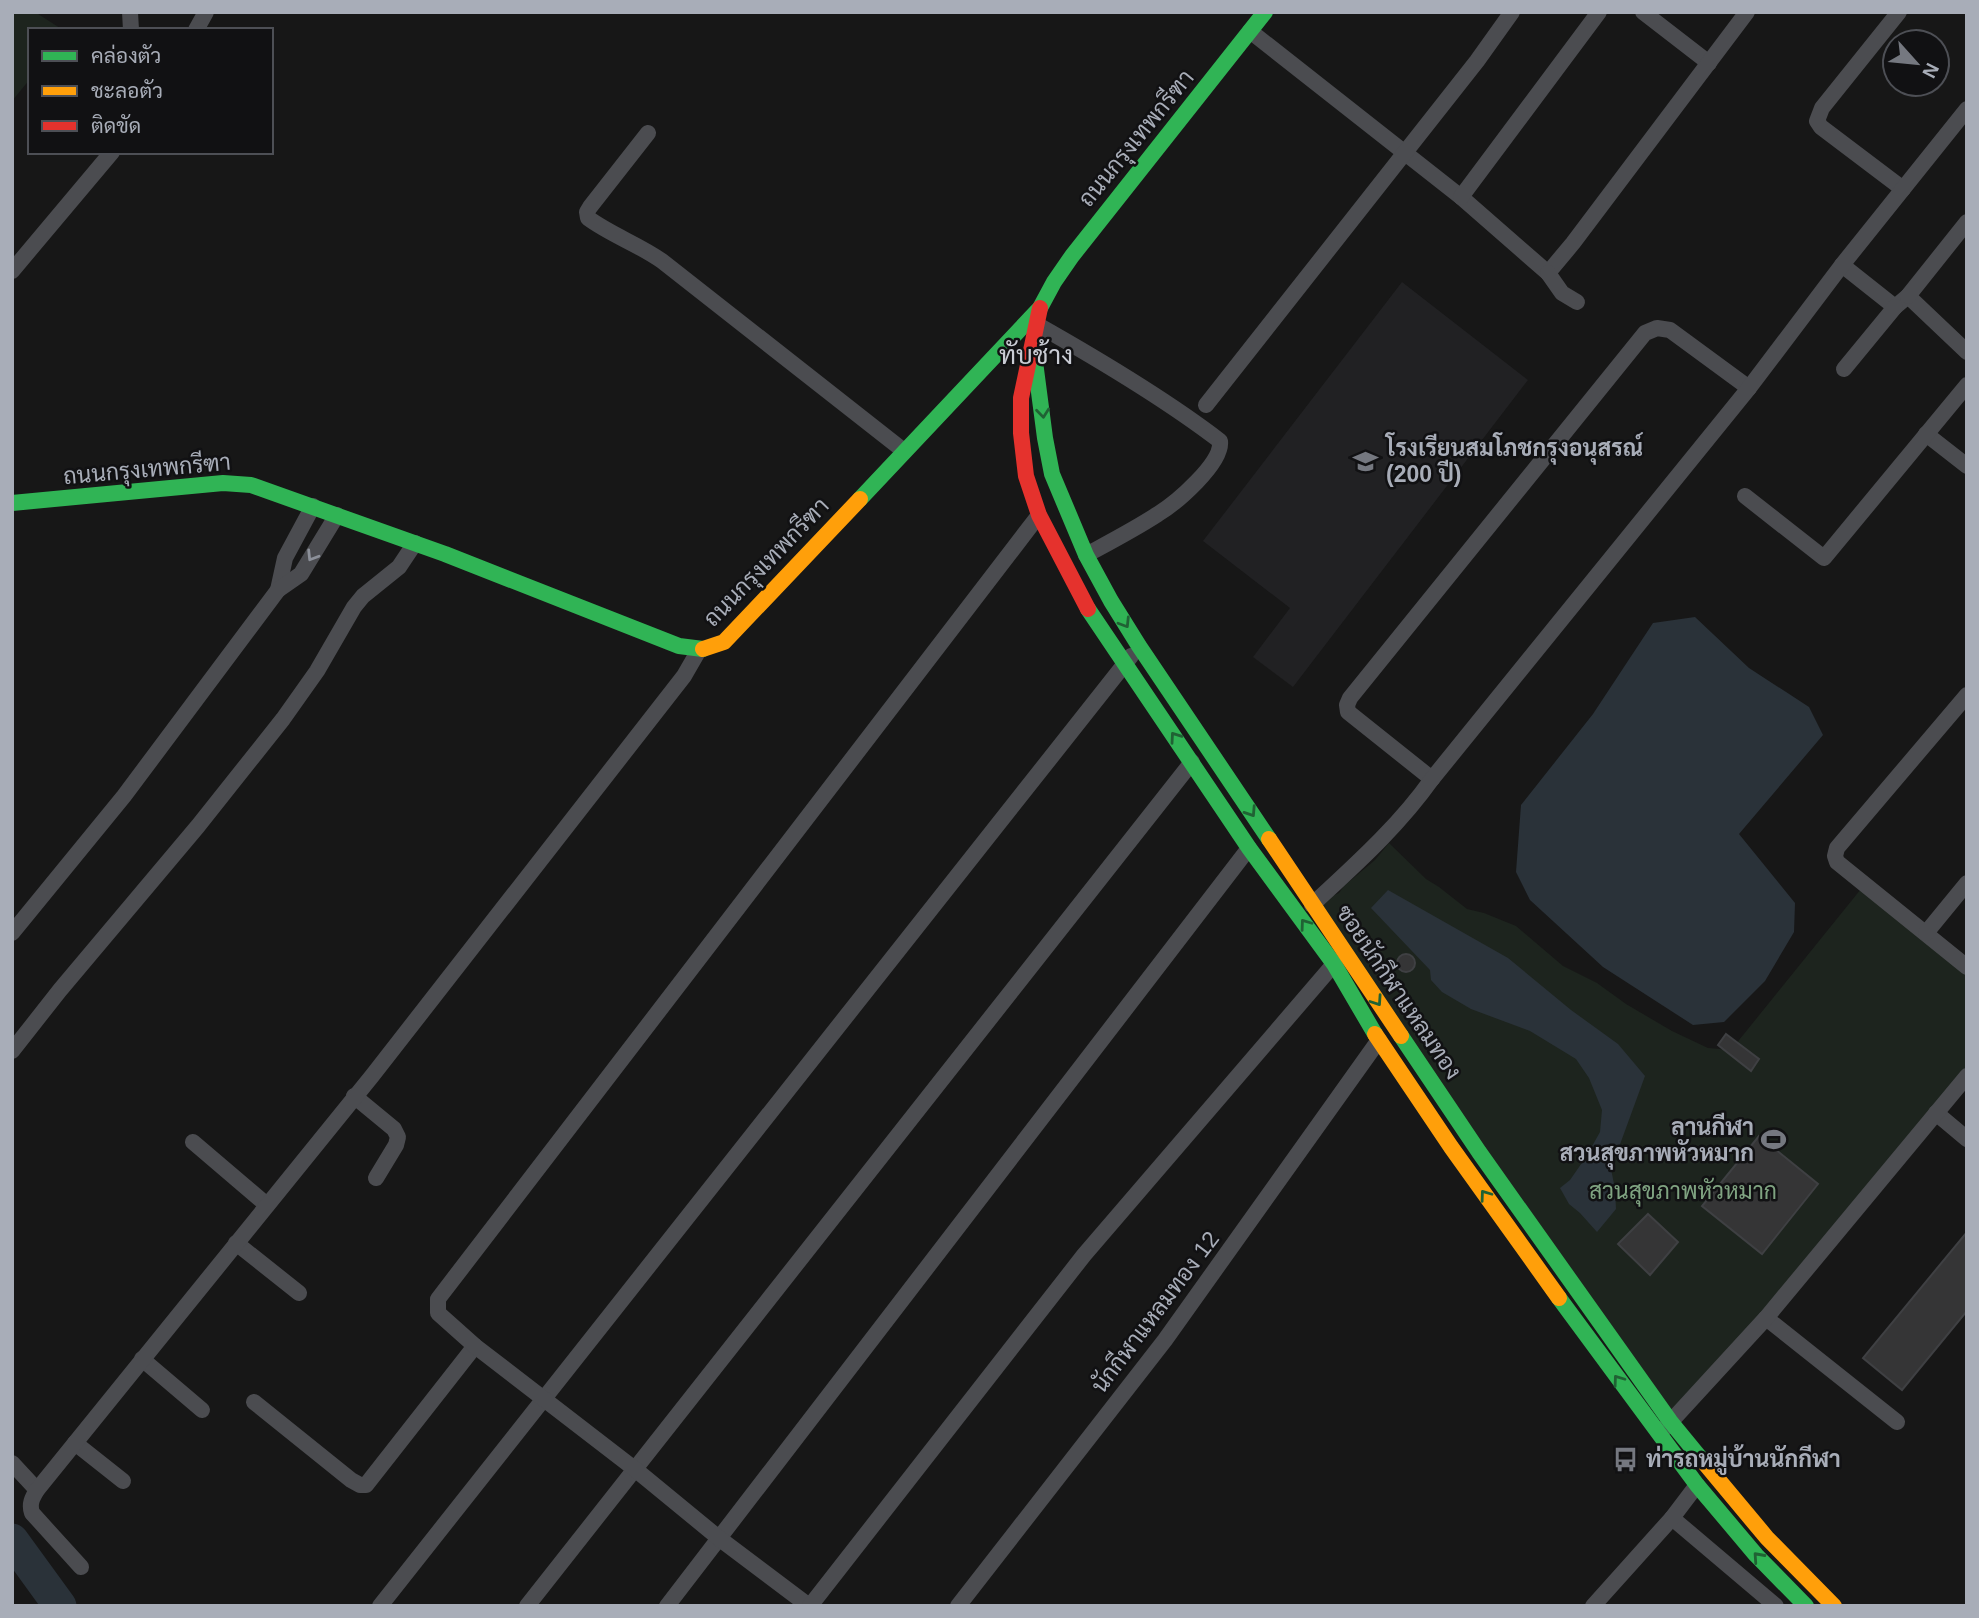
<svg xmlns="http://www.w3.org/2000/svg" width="1979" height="1618" viewBox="0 0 1979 1618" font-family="Arial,Sarabun,sans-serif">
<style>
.built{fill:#212123}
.green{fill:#1d241e}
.water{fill:#2a3239}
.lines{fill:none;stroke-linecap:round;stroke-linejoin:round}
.river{stroke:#2a3239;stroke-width:33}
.building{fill:#353536;stroke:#3f4043;stroke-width:2}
.street{stroke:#4b4c50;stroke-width:16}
.fast{stroke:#30b455;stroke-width:16}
.slow{stroke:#ff9f0a;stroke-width:16}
.jam{stroke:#e5322d;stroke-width:16}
.oneway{stroke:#206234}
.oneway2{stroke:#8c9099}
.labels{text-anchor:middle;stroke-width:5;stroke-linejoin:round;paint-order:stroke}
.street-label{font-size:23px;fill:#a8adb8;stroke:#111113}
.poi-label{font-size:23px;font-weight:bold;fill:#a8adb8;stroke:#111113;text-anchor:start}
.park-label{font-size:23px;fill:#7fa381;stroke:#111113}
.quarter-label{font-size:26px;fill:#c9ccd4;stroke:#111113}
</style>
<rect width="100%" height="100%" fill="#171717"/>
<!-- built -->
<polygon class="built" points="1402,282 1528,380 1293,687 1253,657 1290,608 1203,541"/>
<!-- green -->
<g class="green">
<polygon points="12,12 35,12 63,30 30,30 30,79 12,101"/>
<polygon points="1389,843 1426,879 1439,887 1467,909 1484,913 1516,926 1563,966 1597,983 1626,1004 1672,1031 1708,1048 1731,1050 1865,884 1967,970 1967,1074 1670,1421 1312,905 1339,893 1344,886 1375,860"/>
</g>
<!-- water -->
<g class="water">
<polygon points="1695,617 1749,668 1809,707 1823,735 1739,834 1795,903 1794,932 1765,981 1724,1022 1693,1025 1603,967 1530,900 1516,872 1521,805 1593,714 1653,623"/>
<polygon points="1388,890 1508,958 1571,1010 1618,1044 1645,1076 1611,1169 1615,1189 1616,1209 1597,1232 1580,1213 1569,1204 1560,1188 1570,1180 1586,1157 1600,1132 1602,1110 1589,1078 1576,1059 1530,1031 1471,1009 1442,992 1431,980 1430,970 1371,908"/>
</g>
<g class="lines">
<!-- river -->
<polyline class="river" points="12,1540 60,1606"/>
</g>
<!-- building -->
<g class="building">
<circle cx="1406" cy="963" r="9"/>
<polygon points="1726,1034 1759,1059 1751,1071 1718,1045"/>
<polygon points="1759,1136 1818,1184 1762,1254 1702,1206"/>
<polygon points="1648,1214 1678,1242 1650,1275 1618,1244"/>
<polygon points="1967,1232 1967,1311 1902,1390 1863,1358"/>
</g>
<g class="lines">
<!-- street -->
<g class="street">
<polyline points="130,12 131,30"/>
<polyline points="1643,12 1709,63"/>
<polyline points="1899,12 1822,108 1817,121 1821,127 1903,189"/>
<polyline points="196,30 206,12"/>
<polyline points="1250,31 1461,197 1548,273 1573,243 1747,12"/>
<path d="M648 133 590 207 587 212 588 218C611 235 638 244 662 261L904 451"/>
<polyline points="1461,197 1599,12"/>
<polyline points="1842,265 1895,307 1908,296 1967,352"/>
<polyline points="12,271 112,152"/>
<polyline points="1548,273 1562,293 1577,302"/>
<polyline points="1908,296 1967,222"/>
<path d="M1036 324C1098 359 1164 398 1220 441 1223 463 1176 503 1158 514 1135 529 1110 542 1086 555"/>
<polyline points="1844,369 1895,307"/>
<polyline points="1206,405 1477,61 1512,12"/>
<polyline points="1926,434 1967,466"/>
<polyline points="1745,496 1824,558 1967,385"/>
<polyline points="278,590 285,558 313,506"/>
<polyline points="1967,695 1837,848 1835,856 1837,862 1967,967"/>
<polyline points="1432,779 1348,712 1347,705 1350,698 1645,333 1657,328 1670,330 1749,388"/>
<path d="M1312 905C1355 865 1398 827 1432 779L1749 388 1842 265 1967 109"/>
<polyline points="12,933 124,796 278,590 301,574 337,515"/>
<polyline points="1926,933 1967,883"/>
<polyline points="12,1051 60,990 198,826 283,719 317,671 354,607 363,596 399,567 415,543"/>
<polyline points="354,1096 394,1129 398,1137 396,1145 376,1178"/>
<polyline points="1936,1113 1967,1139"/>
<polyline points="193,1142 267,1205"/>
<polyline points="236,1243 299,1293"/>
<polyline points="1766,1318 1897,1422"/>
<polyline points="142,1359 202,1410"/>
<polyline points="254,1402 351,1480 360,1485 366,1485 475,1346"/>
<polyline points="1665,1428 1766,1318 1967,1076"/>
<polyline points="75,1443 123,1481"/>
<polyline points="12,1463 37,1490"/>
<polyline points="1672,1518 1776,1606"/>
<path d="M81 1567 32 1513C29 1504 32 1498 37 1490L372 1076 684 676 699 650"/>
<polyline points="380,1606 1131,656"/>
<polyline points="527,1606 1192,762"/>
<polyline points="667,1606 1249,848"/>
<polyline points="809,1606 720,1539 636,1470 475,1346 438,1313 438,1299 1039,515"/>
<polyline points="810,1606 1084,1255 1334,964"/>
<polyline points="958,1606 1165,1340 1379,1040"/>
<polyline points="1593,1606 1672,1518 1697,1485"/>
</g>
<!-- fast -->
<g class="fast">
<polyline points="1034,354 1045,438 1052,474 1086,555 1111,601 1139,646 1269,839"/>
<polyline points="860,499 1040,308 1054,282 1072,256 1265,12"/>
<polyline points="12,503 223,483 251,485 445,554 679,646 703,649"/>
<polyline points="1088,609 1249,848 1334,964 1375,1034"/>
<polyline points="1401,1036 1479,1152 1670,1421 1702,1460"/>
<polyline points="1559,1298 1697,1485 1756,1555 1806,1606"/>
</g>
<!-- slow -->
<g class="slow">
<polyline points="703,649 724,642 860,499"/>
<polyline points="1269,839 1401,1036"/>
<polyline points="1375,1034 1451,1147 1559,1298"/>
<polyline points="1702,1460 1767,1538 1834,1606"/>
</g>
<!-- jam -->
<polyline class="jam" points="1040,308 1021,398 1021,433 1026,476 1039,515 1088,609"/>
</g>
<!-- one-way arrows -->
<defs><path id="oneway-chevron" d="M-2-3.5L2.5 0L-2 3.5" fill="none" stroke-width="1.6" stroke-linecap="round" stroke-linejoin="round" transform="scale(1.75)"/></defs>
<g class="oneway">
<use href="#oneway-chevron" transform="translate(1043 413) rotate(84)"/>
<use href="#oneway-chevron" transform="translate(1125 623) rotate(58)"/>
<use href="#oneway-chevron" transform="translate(1175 737) rotate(-125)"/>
<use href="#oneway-chevron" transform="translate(1251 812) rotate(57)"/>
<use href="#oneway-chevron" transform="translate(1305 924) rotate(-126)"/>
<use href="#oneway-chevron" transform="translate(1377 1001) rotate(56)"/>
<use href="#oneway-chevron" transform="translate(1485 1195) rotate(-126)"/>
<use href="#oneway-chevron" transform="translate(1618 1380) rotate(-126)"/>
<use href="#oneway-chevron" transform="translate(1758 1557) rotate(-132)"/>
</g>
<use class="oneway2" href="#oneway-chevron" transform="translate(312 556) rotate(122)"/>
<!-- icons -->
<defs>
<symbol id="school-bare" viewBox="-9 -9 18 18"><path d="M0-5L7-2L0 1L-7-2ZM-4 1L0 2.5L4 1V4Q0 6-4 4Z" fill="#757880" stroke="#111113" stroke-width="2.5" paint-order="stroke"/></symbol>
<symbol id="stadium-bare" viewBox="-9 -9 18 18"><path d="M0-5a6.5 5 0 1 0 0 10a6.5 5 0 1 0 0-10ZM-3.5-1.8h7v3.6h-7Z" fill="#757880" stroke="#111113" stroke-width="2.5" paint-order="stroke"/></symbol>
<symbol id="bus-bare" viewBox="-9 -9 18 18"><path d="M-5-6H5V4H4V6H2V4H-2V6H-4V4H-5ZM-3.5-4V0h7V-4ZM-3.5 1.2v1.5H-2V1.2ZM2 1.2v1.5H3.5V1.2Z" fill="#757880" stroke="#111113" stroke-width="2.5" paint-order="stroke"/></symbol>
</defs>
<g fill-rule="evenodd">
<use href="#school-bare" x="1348" y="444" width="35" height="35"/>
<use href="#stadium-bare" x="1756" y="1122" width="35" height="35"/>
<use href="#bus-bare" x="1608" y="1442" width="35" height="35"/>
</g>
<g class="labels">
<!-- street labels -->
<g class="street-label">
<text transform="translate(1136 138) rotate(-51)" y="8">ถนนกรุงเทพกรีฑา</text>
<text transform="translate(147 469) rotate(-5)" y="8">ถนนกรุงเทพกรีฑา</text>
<text transform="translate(766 562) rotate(-46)" y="8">ถนนกรุงเทพกรีฑา</text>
<text transform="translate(1399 992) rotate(56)" y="8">ซอยนักกีฬาแหลมทอง</text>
<text transform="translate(1155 1312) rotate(-53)" y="8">นักกีฬาแหลมทอง 12</text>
</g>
<!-- poi labels -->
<g class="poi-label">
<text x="1386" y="456">โรงเรียนสมโภชกรุงอนุสรณ์<tspan x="1386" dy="26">(200 ปี)</tspan></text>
<text x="1754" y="1135" text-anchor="end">ลานกีฬา<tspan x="1754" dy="26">สวนสุขภาพหัวหมาก</tspan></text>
<text x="1646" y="1467">ท่ารถหมู่บ้านนักกีฬา</text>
</g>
<!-- park labels -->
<g class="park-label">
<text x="1683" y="1199">สวนสุขภาพหัวหมาก</text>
</g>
<!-- quarter labels -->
<g class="quarter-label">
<text x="1036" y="364">ทับช้าง</text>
</g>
</g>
<!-- border -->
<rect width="1979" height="1618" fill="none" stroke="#a8adb8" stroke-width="28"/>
<!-- legend -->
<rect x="28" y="28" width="245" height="126" fill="#111113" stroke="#4d4f55" stroke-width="2"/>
<rect x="42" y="51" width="35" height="10" fill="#30b455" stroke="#4d4f55" stroke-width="2"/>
<text x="91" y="63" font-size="21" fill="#a8adb8">คล่องตัว</text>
<rect x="42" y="86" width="35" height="10" fill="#ff9f0a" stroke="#4d4f55" stroke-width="2"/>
<text x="91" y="98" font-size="21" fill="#a8adb8">ชะลอตัว</text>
<rect x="42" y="121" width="35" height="10" fill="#e5322d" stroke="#4d4f55" stroke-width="2"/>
<text x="91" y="133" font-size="21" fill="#a8adb8">ติดขัด</text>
<!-- north arrow -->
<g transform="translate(1916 63) rotate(117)"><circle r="33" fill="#111113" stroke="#4d4f55" stroke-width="2"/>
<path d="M0-5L12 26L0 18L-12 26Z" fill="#757880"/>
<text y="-10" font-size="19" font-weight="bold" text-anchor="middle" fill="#a8adb8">N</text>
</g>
</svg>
